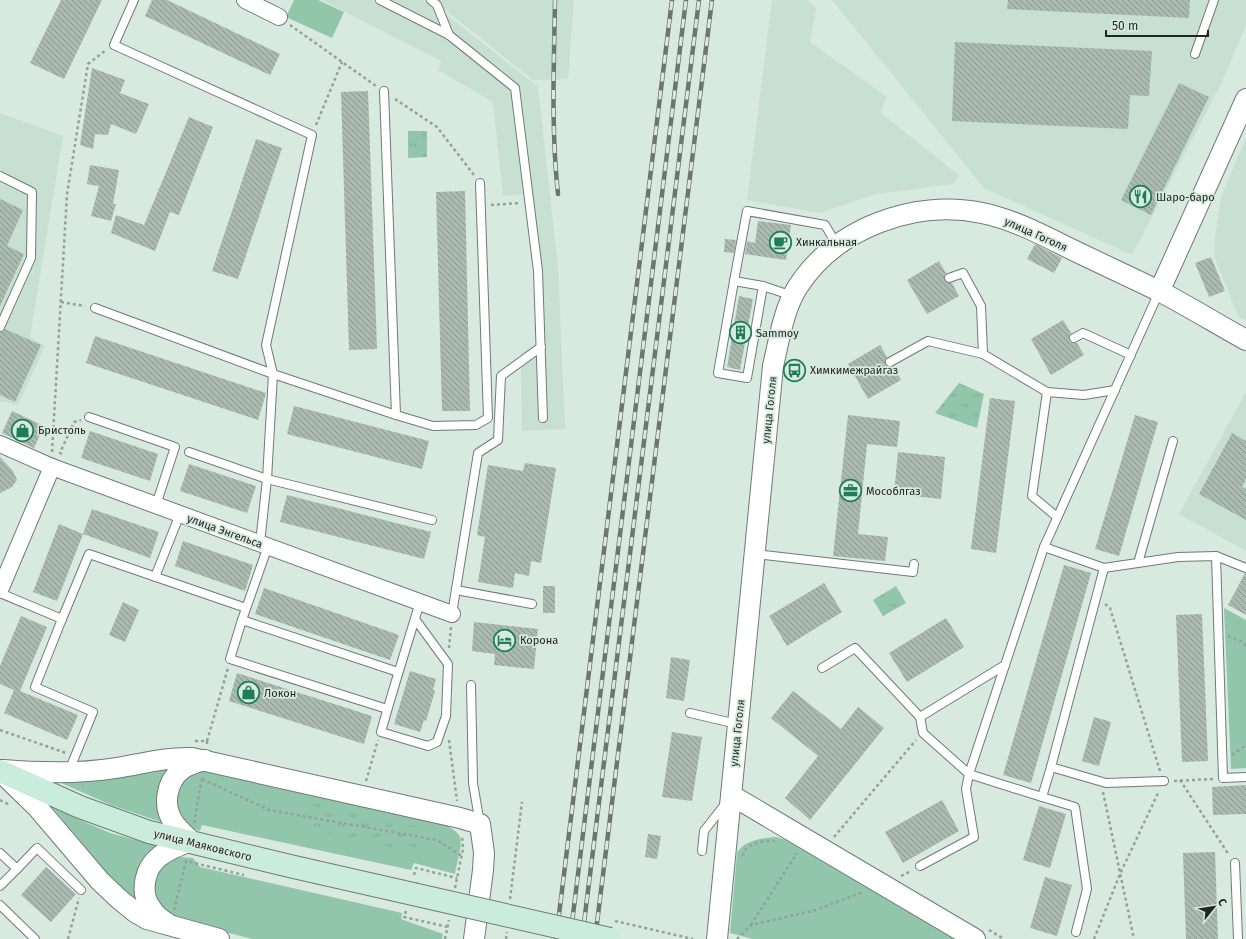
<svg xmlns="http://www.w3.org/2000/svg" width="1246" height="939" viewBox="0 0 1246 939" font-family="'Fira Sans',sans-serif">
<style>
.built{fill:#c8e0d2}
.green{fill:#92c6aa}
.park{fill:url(#park-tufts)}
.building{fill:url(#building-back-hatch)}
.lines{fill:none;stroke-linecap:round;stroke-linejoin:round}
.service-casing{stroke:#6d7c74;stroke-width:10}
.minor-casing{stroke:#6d7c74;stroke-width:18}
.tertiary-casing{stroke:#6d7c74;stroke-width:22}
.secondary-casing{stroke:#6d7c74;stroke-width:24}
.path{stroke:#94a19a;stroke-width:2.5;stroke-dasharray:3 3;stroke-linecap:butt}
.service{stroke:#fff;stroke-width:8}
.minor{stroke:#fff;stroke-width:16}
.tertiary{stroke:#fff;stroke-width:20}
.secondary{stroke:#caecdd;stroke-width:22}
.rail-casing{stroke:#6b7670;stroke-width:4.5}
.rail{stroke:#d8e9df;stroke-width:3;stroke-dasharray:9;stroke-linecap:butt}
.secondary-bridge-casing{stroke:#6d7c74;stroke-width:24;stroke-linecap:butt}
.path-bridge{stroke:#94a19a;stroke-width:2.5;stroke-dasharray:3 3;stroke-linecap:butt}
.secondary-bridge{stroke:#caecdd;stroke-width:22}
.labels{text-anchor:middle;stroke-width:3.5;stroke-linejoin:round;paint-order:stroke}
.poi-label{font-size:11px;fill:#212824;stroke:#d8e9df;text-anchor:start}
.street-label{font-size:11px;fill:#212824;stroke:#d8e9df}
</style>
<defs>
<pattern id="park-tufts" width="24" height="20" patternUnits="userSpaceOnUse"><rect width="24" height="20" fill="#92c6aa"/><path d="M3 7l-1-3M5 7V3M7 7l1-3M15 17l-1-3M17 17v-4M19 17l1-3" fill="none" stroke="#7eaa92"/></pattern>
<pattern id="building-back-hatch" width="6" height="6" patternUnits="userSpaceOnUse"><rect width="6" height="6" fill="#aabab1"/><path d="M-1 5l2 2M0 0l6 6M5-1l2 2" fill="none" stroke="#8a9790"/></pattern>
</defs>
<rect width="100%" height="100%" fill="#d8e9df"/>
<!-- built -->
<g class="built">
<polygon points="322,0 428,0 538,87 558,267 565,429 522,431 521,353 538,342 534,273 525,194 503,196 493,102 438,70 441,61"/>
<polygon points="433,0 574,0 568,79 533,80"/>
<polygon points="772,0 808,0 816,9 810,42 886,96 881,113 960,176 953,184 876,194 820,213 747,200"/>
<polygon points="832,0 1246,0 1246,25 1222,82 1132,255 984,188"/>
<polygon points="0,113 63,136 30,337 45,346 18,405 0,401"/>
<polygon points="1246,138 1246,321 1239,317 1214,257 1215,238 1221,197"/>
<polygon points="1246,392 1246,551 1179,514"/>
</g>
<!-- green -->
<g class="green">
<polygon points="294,0 318,0 344,12 332,38 286,17"/>
<polygon points="1224,608 1246,620 1246,768 1231,769"/>
<path d="M171 765C155 784 154 801 164 823L111 805 59 782 116 778Z"/>
<path d="M195 770H210L448 826C452 829 458 832 460 837 463 845 456 865 455 874L414 863 411 870 202 825 200 831 189 827 181 821 174 792 178 783Z"/>
<polygon points="53,808 110,833 158,846 142,906 107,873"/>
<path d="M776 837 790 841 961 939H753L730 933 737 853C744 840 762 838 776 837Z"/>
<polygon points="181,857 193,858 200,867 402,913 401,919 443,934 442,939 252,939 180,920 168,916 156,904 152,884 162,866 171,860"/>
</g>
<!-- park -->
<g class="park">
<polygon points="408,131 427,131 427,157 408,158"/>
<polygon points="959,383 984,394 977,428 935,413"/>
<polygon points="896,586 906,603 883,616 873,600"/>
<polygon points="312,801 421,828 415,855 305,828"/>
</g>
<!-- building -->
<g class="building">
<polygon points="61,0 102,0 64,79 30,63"/>
<polygon points="152,0 167,0 280,54 270,75 145,16"/>
<polygon points="1008,0 1190,0 1189,18 1007,9"/>
<polygon points="955,42 1152,51 1149,96 1130,95 1128,129 952,121"/>
<polygon points="92,68 125,80 120,93 149,104 136,134 111,124 108,135 95,134 93,149 80,145"/>
<polygon points="1179,83 1209,97 1151,215 1121,200"/>
<polygon points="368,91 377,349 349,350 341,92"/>
<polygon points="189,117 213,127 179,215 170,212 155,251 111,233 116,215 144,225"/>
<polygon points="256,139 282,148 238,279 212,271"/>
<polygon points="90,165 119,170 113,204 116,204 111,221 91,216 99,186 87,184"/>
<polygon points="465,191 470,411 442,411 436,192"/>
<polygon points="0,199 23,210 7,246 24,254 0,306"/>
<polygon points="758,221 791,225 786,260 745,254 747,241 755,243"/>
<polygon points="725,239 736,240 734,253 724,252"/>
<polygon points="1035,244 1062,258 1054,273 1027,259"/>
<polygon points="1211,257 1225,291 1209,297 1195,263"/>
<polygon points="939,261 946,273 944,277 944,280 948,283 952,283 959,296 927,314 907,280"/>
<polygon points="739,296 753,299 740,370 727,367"/>
<polygon points="1063,320 1071,333 1069,338 1069,341 1074,343 1077,343 1084,355 1051,375 1031,339"/>
<polygon points="5,329 41,345 15,402 0,395 0,332"/>
<polygon points="95,336 266,393 258,420 86,363"/>
<polygon points="880,345 887,357 885,362 885,365 890,367 893,367 901,380 868,399 848,364"/>
<polygon points="990,398 1015,401 996,553 971,549"/>
<polygon points="294,406 429,441 422,469 287,434"/>
<polygon points="12,411 44,426 34,448 2,433"/>
<polygon points="848,415 900,421 897,447 867,444 858,534 888,537 885,561 833,556"/>
<polygon points="1135,415 1158,422 1119,556 1095,549"/>
<polygon points="90,431 158,454 150,481 81,458"/>
<polygon points="1232,433 1246,441 1246,479 1242,487 1246,489 1246,520 1199,494"/>
<polygon points="898,452 945,457 941,499 894,494"/>
<polygon points="0,457 13,471 17,480 12,487 0,493"/>
<polygon points="525,463 556,468 541,563 531,561 529,576 515,573 513,588 478,582 485,537 477,535 488,465 523,471"/>
<polygon points="189,464 256,486 247,513 180,491"/>
<polygon points="287,495 431,532 424,559 280,522"/>
<polygon points="92,509 159,532 150,558 83,534"/>
<polygon points="59,524 83,534 57,601 33,592"/>
<polygon points="183,541 253,565 245,591 175,566"/>
<polygon points="1064,565 1091,573 1031,783 1003,775"/>
<polygon points="1245,573 1246,573 1246,615 1228,605"/>
<polygon points="824,583 842,612 787,646 769,616"/>
<rect x="543" y="586" width="12" height="27"/>
<polygon points="264,588 399,635 390,660 255,614"/>
<polygon points="123,602 139,610 125,642 109,635"/>
<polygon points="1202,614 1208,761 1182,762 1176,615"/>
<polygon points="21,616 47,627 20,691 78,715 67,740 4,713 14,690 0,684 0,666"/>
<polygon points="946,618 964,647 907,682 889,653"/>
<polygon points="474,622 538,629 534,669 494,665 495,654 472,651"/>
<polygon points="671,657 690,660 684,701 666,698"/>
<polygon points="410,671 436,679 433,690 435,691 426,721 424,720 420,732 394,724"/>
<polygon points="237,673 372,716 364,744 229,701"/>
<polygon points="793,691 841,729 858,707 884,728 810,820 785,798 818,756 771,718"/>
<polygon points="1094,717 1111,722 1099,766 1082,761"/>
<polygon points="672,732 702,737 692,801 662,797"/>
<polygon points="1246,785 1246,814 1213,815 1212,787"/>
<polygon points="942,800 959,831 903,863 885,832"/>
<polygon points="1039,806 1066,814 1050,868 1023,860"/>
<polygon points="648,834 661,836 657,859 645,857"/>
<polygon points="1215,852 1218,939 1186,939 1183,853"/>
<polygon points="46,867 76,894 51,922 21,895"/>
<polygon points="1045,877 1072,885 1057,936 1030,928"/>
</g>
<g class="lines">
<defs>
<g id="service">
<polyline points="134,0 114,45 312,135 266,345 273,374 267,479 260,543"/>
<polyline points="380,0 449,35 515,88 538,271 543,418"/>
<polyline points="431,0 437,5 449,35"/>
<polyline points="1195,54 1214,0"/>
<polyline points="384,91 396,415"/>
<polyline points="0,176 32,192 31,258 0,327"/>
<polyline points="949,278 963,273 981,306 983,354 1047,392 1084,395 1115,390"/>
<polyline points="734,281 718,373 747,378 763,286"/>
<polyline points="793,296 763,286 734,281 747,211 825,225 837,245"/>
<polyline points="95,308 273,374 396,415 433,426 476,425 488,418 480,183"/>
<polyline points="1074,338 1083,333 1131,355"/>
<polyline points="890,362 928,341 983,354"/>
<polyline points="1047,392 1032,496 1057,517"/>
<polyline points="89,417 175,447 156,505"/>
<polyline points="189,452 267,479 432,520"/>
<polyline points="268,546 242,620 230,659 387,709"/>
<polyline points="1044,547 1104,568 1178,557 1216,556 1246,568"/>
<polyline points="755,554 913,572 914,564"/>
<polyline points="1216,556 1223,778 1246,777"/>
<polyline points="1138,563 1173,441"/>
<polyline points="155,577 180,514"/>
<polyline points="456,590 532,604"/>
<polyline points="0,593 62,619 35,687 93,712 69,771"/>
<polyline points="452,614 478,453 498,440 501,376 541,347"/>
<polyline points="62,619 89,554 246,608"/>
<path d="M415 619 448 664 446 716 437 742 428 746 381 732C393 689 407 645 420 602"/>
<polyline points="242,620 398,672"/>
<polyline points="822,668 855,648 920,717 923,733 969,774 1044,547 1159,292"/>
<polyline points="471,685 473,783 480,824"/>
<polyline points="690,713 737,724"/>
<polyline points="920,717 1005,665"/>
<polyline points="1051,767 1104,568"/>
<polyline points="1042,797 1075,807 1087,889 1076,932"/>
<polyline points="702,851 704,831 726,803"/>
<polyline points="0,853 17,869 37,848 81,890"/>
<polyline points="1235,863 1238,939"/>
<polyline points="920,866 974,837 966,789 969,774 1042,797 1051,767 1106,783 1164,781"/>
<polyline points="0,886 17,869"/>
<polyline points="0,905 35,939"/>
</g>
<g id="minor">
<polyline points="245,0 279,17"/>
<polyline points="0,444 52,467 452,614"/>
<polyline points="0,590 52,467"/>
</g>
<g id="tertiary">
<polyline points="1159,292 1246,99"/>
<path d="M3 770C40 773 79 774 116 768 143 764 164 757 192 758L460 818 480 824 484 853 483 870 474 939"/>
<polyline points="4,775 37,807 100,881 119,899 135,912 147,919 219,939"/>
<polyline points="731,795 975,939"/>
<path d="M167 923C160 919 155 915 151 908 139 892 145 867 160 856 169 849 180 845 191 841 185 835 178 829 174 823 162 806 166 782 182 769 189 764 197 762 205 760"/>
<path d="M717 939 773 366C779 341 783 311 797 288 835 228 914 199 982 213 1016 220 1046 237 1077 252 1104 265 1132 278 1159 291 1188 306 1217 324 1246 340"/>
</g>
<polyline id="secondary" points="0,771 80,807 149,832 294,867 413,894"/>
</defs>
<!-- service casing -->
<use href="#service" class="service-casing"/>
<!-- minor casing -->
<use href="#minor" class="minor-casing"/>
<!-- tertiary casing -->
<use href="#tertiary" class="tertiary-casing"/>
<!-- secondary casing -->
<use href="#secondary" class="secondary-casing"/>
<!-- path -->
<g class="path">
<polyline points="290,25 376,86"/>
<polyline points="395,99 437,127 474,175"/>
<polyline points="316,125 342,62"/>
<polyline points="491,205 520,203"/>
<polyline points="61,302 85,306"/>
<polyline points="52,452 67,194 88,64 106,50"/>
<polyline points="62,454 60,453 74,422 81,420"/>
<polyline points="1105,604 1110,608 1160,771"/>
<polyline points="1228,636 1243,642 1246,646"/>
<polyline points="449,648 451,627"/>
<polyline points="0,730 66,753"/>
<polyline points="449,740 457,801"/>
<polyline points="195,741 207,741 207,746"/>
<polyline points="207,741 228,668"/>
<polyline points="1232,755 1246,745"/>
<polyline points="202,779 269,810 437,840 462,856"/>
<polyline points="1180,780 1229,855"/>
<polyline points="366,781 378,740"/>
<polyline points="1174,781 1213,779"/>
<polyline points="1103,792 1134,939"/>
<polyline points="0,800 10,805"/>
<polyline points="194,823 202,778"/>
<polyline points="834,837 916,740"/>
<path d="M743 856C745 842 764 841 775 841"/>
<polyline points="414,875 416,868 457,878"/>
<polyline points="901,876 911,871"/>
<polyline points="455,888 463,849 462,835"/>
<polyline points="510,899 522,802"/>
<polyline points="174,910 186,861 244,875"/>
<polyline points="406,911 404,917 448,927"/>
<polyline points="751,925 797,853"/>
<polyline points="989,930 1004,939"/>
<polyline points="68,939 79,898"/>
<polyline points="445,939 449,920"/>
<polyline points="506,939 507,932"/>
<polyline points="737,939 751,925 816,910 863,892"/>
<polyline points="1094,939 1120,874 1159,791"/>
</g>
<!-- service -->
<use href="#service" class="service"/>
<!-- minor -->
<use href="#minor" class="minor"/>
<!-- tertiary -->
<use href="#tertiary" class="tertiary"/>
<!-- secondary -->
<use href="#secondary" class="secondary"/>
<defs>
<g id="rail">
<path d="M555 0C554 64 551 130 558 194"/>
<polyline points="556,939 672,0"/>
<polyline points="570,939 686,0"/>
<polyline points="582,939 699,0"/>
<polyline points="595,939 712,0"/>
</g>
</defs>
<!-- rail casing -->
<use href="#rail" class="rail-casing"/>
<!-- rail -->
<use href="#rail" class="rail"/>
<defs>
<polyline id="secondary-bridge" points="413,894 610,939"/>
</defs>
<!-- secondary-bridge casing -->
<use href="#secondary-bridge" class="secondary-bridge-casing"/>
<!-- path-bridge -->
<polyline class="path-bridge" points="615,921 693,939"/>
<!-- secondary-bridge -->
<use href="#secondary-bridge" class="secondary-bridge"/>
</g>
<!-- icons -->
<defs>
<symbol id="restaurant-ring" viewBox="-11 -11 22 22"><circle r="9.5" fill="#d8e9df" stroke="#1c7e57" stroke-width="1.5"/><path d="M-5-6h1v4h1v-4h1v4h1v-4h1v5L-1.5 .5V6h-2V.5L-5-1ZM5-6V6H3V1.5H1.5Q1.5-4 5-6Z" fill="#1c7e57"/></symbol>
<symbol id="cafe-ring" viewBox="-11 -11 22 22"><circle r="9.5" fill="#d8e9df" stroke="#1c7e57" stroke-width="1.5"/><path d="M-5.5-4.5H6V0H3Q3 3.5 0 3.5H-2.5Q-5.5 3.5-5.5 0ZM3-3.2v2h1.7v-2ZM-6 4.5H4V6H-6Z" fill="#1c7e57"/></symbol>
<symbol id="building-ring" viewBox="-11 -11 22 22"><circle r="9.5" fill="#d8e9df" stroke="#1c7e57" stroke-width="1.5"/><path d="M-4-6H4V6H1V3H-1V6H-4ZM-2.5-4.3h1.7v1.8h-1.7ZM.8-4.3h1.7v1.8H.8ZM-2.5-1h1.7V.8h-1.7ZM.8-1h1.7V.8H.8Z" fill="#1c7e57"/></symbol>
<symbol id="bus-ring" viewBox="-11 -11 22 22"><circle r="9.5" fill="#d8e9df" stroke="#1c7e57" stroke-width="1.5"/><path d="M-5-6H5V4H4V6H2V4H-2V6H-4V4H-5ZM-3.5-4V0h7V-4ZM-3.5 1.2v1.5H-2V1.2ZM2 1.2v1.5H3.5V1.2Z" fill="#1c7e57"/></symbol>
<symbol id="shop-ring" viewBox="-11 -11 22 22"><circle r="9.5" fill="#d8e9df" stroke="#1c7e57" stroke-width="1.5"/><path d="M-5-2.5h2.3a2.7 3.5 0 0 1 5.4 0H5L5.5 6h-11ZM-1.5-2.5h3a1.5 2.3 0 0 0-3 0Z" fill="#1c7e57"/></symbol>
<symbol id="office-ring" viewBox="-11 -11 22 22"><circle r="9.5" fill="#d8e9df" stroke="#1c7e57" stroke-width="1.5"/><path d="M-6-3h4V-5.5h4V-3h4V5H-6ZM-1-4.5V-3h2v-1.5ZM-6 0V1H6V0Z" fill="#1c7e57"/></symbol>
<symbol id="hotel-ring" viewBox="-11 -11 22 22"><circle r="9.5" fill="#d8e9df" stroke="#1c7e57" stroke-width="1.5"/><path d="M-6-4.5h1.5V1H6V5H4.5V3h-9V5H-6ZM-4 0a1.8 1.8 0 1 1 3.6 0ZM.5 0V-2.5h3Q6-2.5 6 0Z" fill="#1c7e57"/></symbol>
</defs>
<g fill-rule="evenodd">
<use href="#restaurant-ring" x="1128" y="184" width="25" height="25"/>
<use href="#cafe-ring" x="768" y="230" width="25" height="25"/>
<use href="#building-ring" x="728" y="320" width="25" height="25"/>
<use href="#bus-ring" x="782" y="358" width="25" height="25"/>
<use href="#shop-ring" x="10" y="418" width="25" height="25"/>
<use href="#office-ring" x="838" y="478" width="25" height="25"/>
<use href="#hotel-ring" x="492" y="628" width="25" height="25"/>
<use href="#shop-ring" x="236" y="680" width="25" height="25"/>
</g>
<g class="labels">
<!-- poi labels -->
<g class="poi-label">
<text x="1156" y="201">Шаро-баро</text>
<text x="796" y="246">Хинкальная</text>
<text x="756" y="337">Sammoy</text>
<text x="810" y="374">Химкимежрайгаз</text>
<text x="38" y="434">Бристоль</text>
<text x="866" y="495">Мособлгаз</text>
<text x="520" y="644">Корона</text>
<text x="264" y="697">Локон</text>
</g>
<!-- street labels -->
<g class="street-label">
<text transform="translate(1036 234) rotate(24)" y="4">улица Гоголя</text>
<text transform="translate(769 410) rotate(-84)" y="4">улица Гоголя</text>
<text transform="translate(225 531) rotate(20)" y="4">улица Энгельса</text>
<text transform="translate(737 733) rotate(-84)" y="4">улица Гоголя</text>
<text transform="translate(203 845) rotate(14)" y="4">улица Маяковского</text>
</g>
</g>
<!-- north arrow -->
<g transform="translate(1214 907) rotate(60)" stroke="#d8e9df" stroke-width="3" paint-order="stroke">
<path d="M0-3L7 15L0 10L-7 15Z" fill="#212824"/>
<text y="-6" font-size="11" font-weight="bold" text-anchor="middle" fill="#212824">С</text>
</g>
<!-- scale -->
<path d="M1106 30v6h102v-6" fill="none" stroke="#212824" stroke-width="2"/>
<text x="1112" y="30" font-size="12" fill="#212824" stroke="#d8e9df" stroke-width="3" paint-order="stroke">50 m</text>
</svg>
